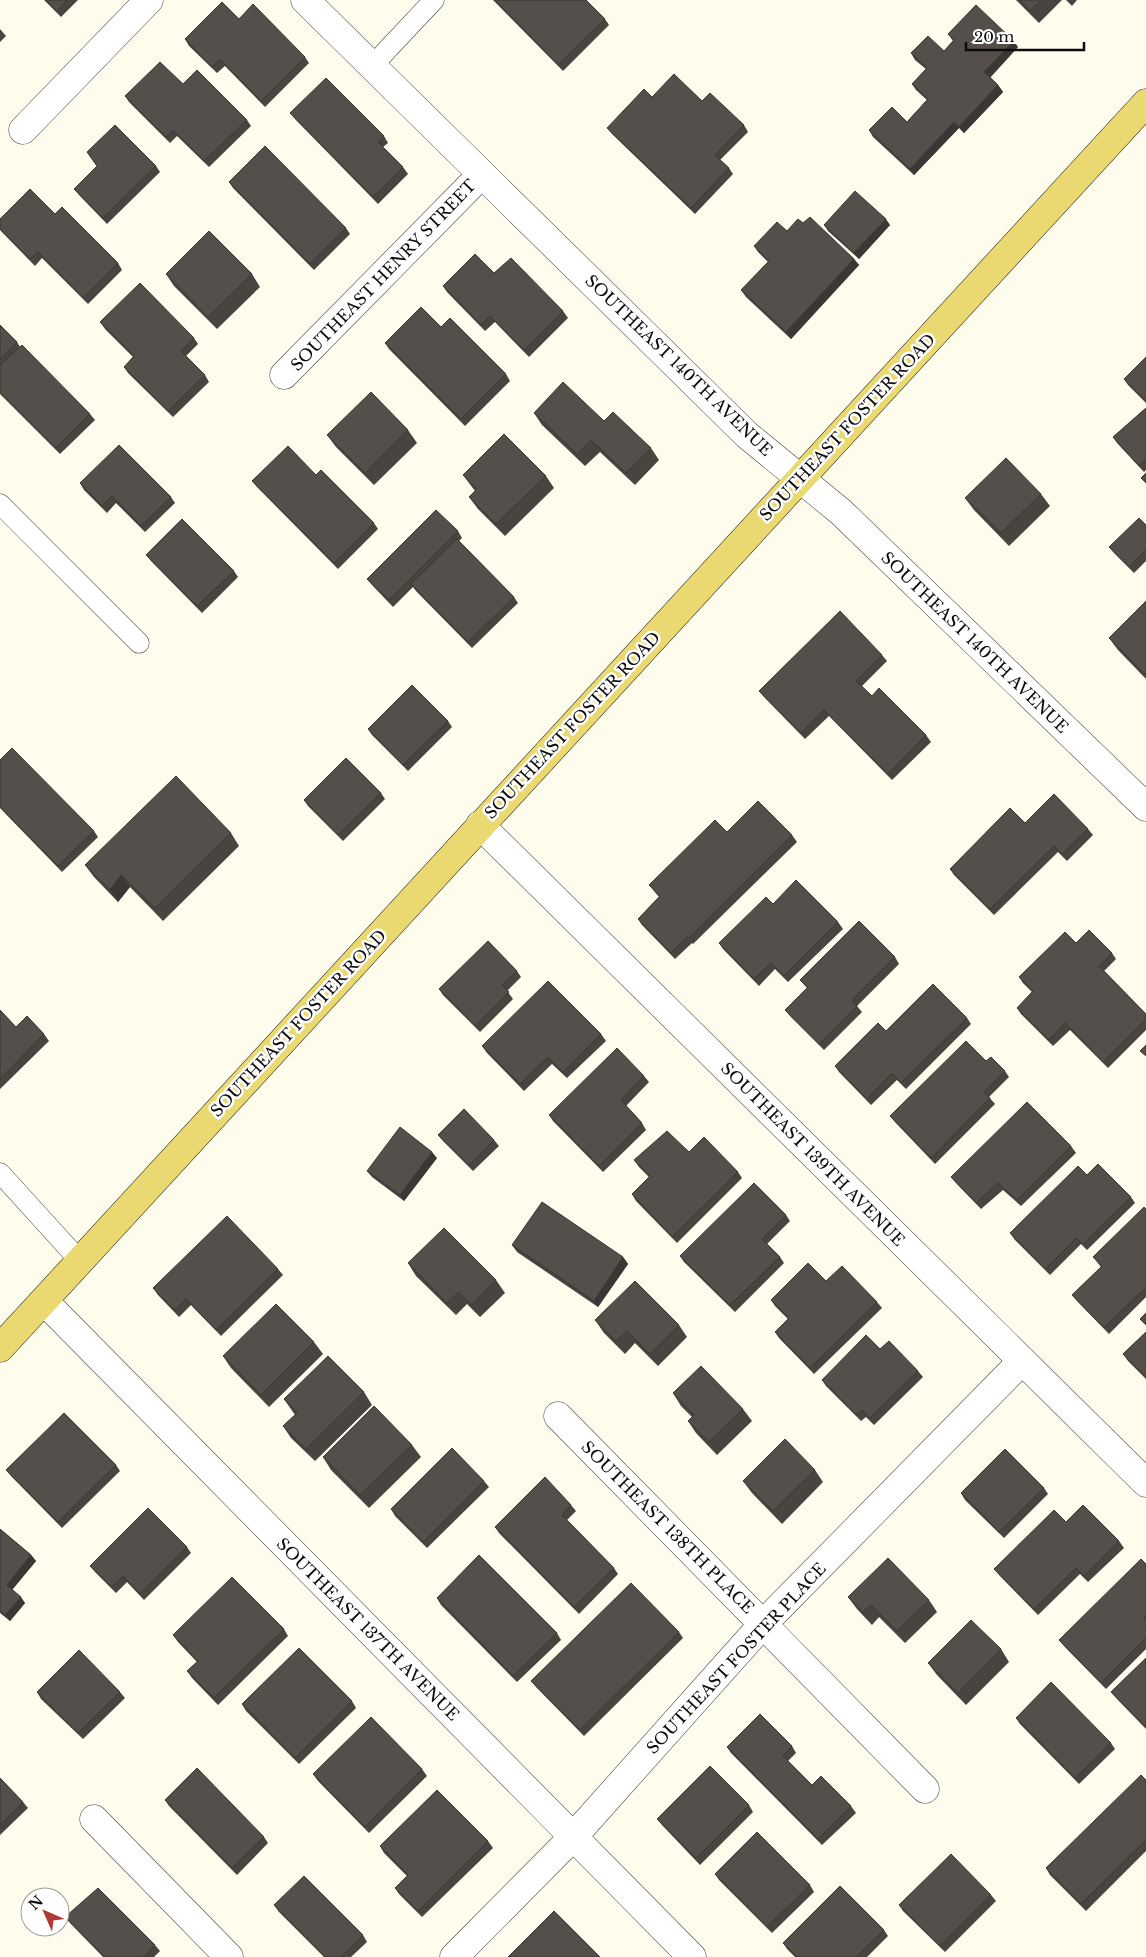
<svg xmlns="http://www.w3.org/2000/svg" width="1146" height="1957" viewBox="0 0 1146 1957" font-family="'Libre Baskerville',serif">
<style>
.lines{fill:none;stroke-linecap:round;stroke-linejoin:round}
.service-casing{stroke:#3f3f3f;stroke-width:21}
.minor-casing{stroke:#3f3f3f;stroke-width:29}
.primary-casing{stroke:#1d1d1d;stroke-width:29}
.service{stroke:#fff;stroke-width:20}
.minor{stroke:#fff;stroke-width:28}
.primary{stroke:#ead970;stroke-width:28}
.wall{fill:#484440}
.shaded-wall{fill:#3b3734}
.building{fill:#544f4a;stroke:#3b3734}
.labels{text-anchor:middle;stroke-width:5;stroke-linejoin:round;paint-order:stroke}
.street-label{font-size:16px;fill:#0c0c0c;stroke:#fff}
</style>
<rect width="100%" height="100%" fill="#fdfced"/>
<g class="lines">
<defs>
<g id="service">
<polyline points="372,66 434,0"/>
<polyline points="0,504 139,643"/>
<polyline points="0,1173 80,1261"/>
</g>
<g id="minor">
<polyline points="305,0 747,435 841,512 1146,807"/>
<polyline points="23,130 149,0"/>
<polyline points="284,375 482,174"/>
<polyline points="480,825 1146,1483"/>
<polyline points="44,1301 692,1957"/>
<polyline points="558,1416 925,1789"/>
<polyline points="94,1819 229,1957"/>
<polyline points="454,1957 573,1837 763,1624 1022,1361"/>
</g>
<polyline id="primary" points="0,1348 1146,103"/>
</defs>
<!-- service casing -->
<use href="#service" class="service-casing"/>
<!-- minor casing -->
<use href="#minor" class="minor-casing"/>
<!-- primary casing -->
<use href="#primary" class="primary-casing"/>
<!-- service -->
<use href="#service" class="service"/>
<!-- minor -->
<use href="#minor" class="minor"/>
<!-- primary -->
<use href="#primary" class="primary"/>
</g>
<!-- wall -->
<g class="wall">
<polygon points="44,0 78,0 61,17"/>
<polygon points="493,0 586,0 605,19 609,25 563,71"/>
<polygon points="1016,0 1062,0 1039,23"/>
<polygon points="1066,0 1077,0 1072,6"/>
<polygon points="239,19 305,57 309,63 265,107 225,66 217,73 189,46 185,39"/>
<polygon points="0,29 6,36 0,42"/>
<polygon points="948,34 1018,47 990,77 998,85 1003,92 964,133 959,128 914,175 873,137 869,130 907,122 927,100 916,90 912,84 926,69 915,60 911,53 944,51 953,41"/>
<polygon points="183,84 247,120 251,126 209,167 177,136 170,143 129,102 125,96"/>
<polygon points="652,97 702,101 744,125 748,132 720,160 729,168 733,174 695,214 612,134 607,128"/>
<polygon points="290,113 384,136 388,143 383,147 403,167 408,174 378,204 295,119"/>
<polygon points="156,166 160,172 107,224 79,195 74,189 97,167"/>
<polygon points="229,182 346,228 350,234 314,270 233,188"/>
<polygon points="0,219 118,263 122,270 88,304 42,258 35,266 0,230"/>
<polygon points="803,223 854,259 859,265 791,339 746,297 741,290 768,262 758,252 754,246"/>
<polygon points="824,225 890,225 859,259 828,231"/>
<polygon points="494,273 563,311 568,318 529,357 495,322 485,331 447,292 443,286"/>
<polygon points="166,274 252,274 260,287 217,329 174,286"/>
<polygon points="100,322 194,338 198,344 186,356 205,375 209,382 173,417 128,373 124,367 133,357 105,329"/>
<polygon points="0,325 17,342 20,347 90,414 95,420 60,454 0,394"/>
<polygon points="441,327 506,374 510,381 465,426 389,349 385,343"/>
<polygon points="1146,357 1146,403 1128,385 1124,379"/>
<polygon points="1146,408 1146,470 1144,472 1117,443 1113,437"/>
<polygon points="534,413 604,421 651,448 659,460 635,485 600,452 585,466 542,425"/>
<polygon points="408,430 417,443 374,485 336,447 327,435"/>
<polygon points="316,475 374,523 378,529 338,569 257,487 252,481"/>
<polygon points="463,475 546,476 554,488 505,536 478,509 469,497 475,491"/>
<polygon points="80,483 171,497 175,503 145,532 116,503 107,513 84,490"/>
<polygon points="1041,494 1050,506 1009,546 974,510 965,498"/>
<polygon points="1146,525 1146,561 1134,573 1114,553 1109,547"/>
<polygon points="458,531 462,538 459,541 514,597 518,603 472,648 416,591 413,587 393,607 372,585 367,579"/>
<polygon points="146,555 234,571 238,577 202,613 151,561"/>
<polygon points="1146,601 1146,679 1118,650 1109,638"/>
<polygon points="882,655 887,661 862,686 872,696 926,735 931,742 892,780 829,716 805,739 764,697 759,691"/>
<polygon points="448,721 452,727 408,771 372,735 368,729"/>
<polygon points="0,760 94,831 98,837 62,872 0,808"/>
<polygon points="381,793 385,799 343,841 308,806 304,800"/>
<polygon points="1025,823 1088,829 1093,835 1067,861 1058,852 994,915 954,875 950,869"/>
<polygon points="727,832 792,835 797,842 693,944 692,943 675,959 642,925 638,919 659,897 649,885"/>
<polygon points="231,833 239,846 163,921 130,887 118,902 94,877 85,865"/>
<polygon points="773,904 838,922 843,929 788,982 775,969 759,986 723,949 719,943"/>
<polygon points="1076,943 1112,953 1116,959 1104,971 1146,1014 1146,1030 1108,1068 1070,1030 1053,1046 1021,1014 1017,1008 1032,992 1023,983 1019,977"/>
<polygon points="895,957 899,964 857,1006 862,1012 824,1050 790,1016 785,1010 807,988 800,980"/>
<polygon points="517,971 521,977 507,991 513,999 480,1032 443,995 439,989"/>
<polygon points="0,1010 16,1027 44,1034 49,1041 0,1089"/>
<polygon points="967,1018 971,1024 906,1089 897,1080 871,1105 839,1072 835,1066 886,1031"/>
<polygon points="601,1034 606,1041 567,1078 552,1064 524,1091 487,1053 482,1046"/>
<polygon points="986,1061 1005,1071 1009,1077 989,1097 995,1104 935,1164 895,1122 890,1116"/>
<polygon points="644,1076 649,1082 626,1106 642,1123 646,1130 603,1172 553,1121 549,1115"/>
<polygon points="438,1135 494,1140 499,1146 473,1171 443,1141"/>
<polygon points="1071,1146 1076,1153 1021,1206 1003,1190 981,1209 956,1183 951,1177"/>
<polygon points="689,1152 738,1172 742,1178 677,1243 636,1201 632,1194 649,1177 639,1167 634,1160"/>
<polygon points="437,1158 404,1201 372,1177 367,1171"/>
<polygon points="1131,1197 1135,1203 1087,1250 1081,1244 1050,1275 1015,1240 1010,1233"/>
<polygon points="1146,1209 1146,1297 1109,1334 1077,1301 1072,1295 1101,1267 1093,1257"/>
<polygon points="786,1215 790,1221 767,1244 780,1257 784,1263 735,1312 684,1262 680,1256"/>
<polygon points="512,1245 623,1257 628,1264 598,1307 517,1252"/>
<polygon points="408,1263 496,1280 505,1293 480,1317 467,1304 456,1315 416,1276"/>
<polygon points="278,1269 283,1275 221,1336 191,1305 179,1317 158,1295 153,1288"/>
<polygon points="771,1300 877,1302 882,1308 814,1374 779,1338 775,1332 788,1319 775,1306"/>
<polygon points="595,1320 679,1325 687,1337 658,1366 635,1343 625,1354 604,1333"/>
<polygon points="1146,1332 1146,1379 1128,1361 1123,1354"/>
<polygon points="314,1342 323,1354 269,1407 231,1368 223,1356"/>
<polygon points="880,1349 918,1371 923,1377 874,1425 866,1417 861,1421 826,1386 822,1380"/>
<polygon points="364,1392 372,1405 315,1461 291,1438 283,1426 295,1415 284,1399"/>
<polygon points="673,1393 743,1409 752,1421 717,1455 696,1433 688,1421 692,1417 681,1406"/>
<polygon points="412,1445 421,1457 369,1508 331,1470 323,1457"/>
<polygon points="116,1465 120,1471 62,1528 11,1476 6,1470"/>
<polygon points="815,1470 823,1482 782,1524 752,1493 743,1481"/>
<polygon points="484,1481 489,1487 427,1548 395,1516 391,1509"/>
<polygon points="1044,1488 1048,1494 1004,1538 965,1500 961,1493"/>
<polygon points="571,1505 576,1511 567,1520 614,1568 618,1574 579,1614 499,1533 495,1527"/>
<polygon points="0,1529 31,1555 36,1561 12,1590 25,1603 10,1621 0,1613"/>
<polygon points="1119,1541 1124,1548 1088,1582 1080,1574 1038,1615 999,1575 994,1569"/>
<polygon points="187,1547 191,1553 144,1600 127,1582 116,1593 95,1572 90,1566"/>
<polygon points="1146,1564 1146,1649 1106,1689 1064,1646 1059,1640"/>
<polygon points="848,1597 929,1600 937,1612 905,1643 879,1617 872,1625 857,1609"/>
<polygon points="437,1598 557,1633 561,1640 517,1682 441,1605"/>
<polygon points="284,1629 288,1636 218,1705 192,1678 187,1671 197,1662 178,1642 173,1635"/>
<polygon points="679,1632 683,1638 584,1736 536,1687 531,1681"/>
<polygon points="1001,1649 1009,1662 966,1705 937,1675 928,1663"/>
<polygon points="1146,1658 1146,1729 1116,1698 1111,1692"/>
<polygon points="37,1692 120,1692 125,1698 83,1739 41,1699"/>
<polygon points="352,1701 356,1708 299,1764 246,1711 242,1704"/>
<polygon points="1016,1718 1111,1743 1115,1749 1079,1784 1020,1724"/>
<polygon points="792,1746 796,1753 788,1761 812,1785 851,1806 856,1813 822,1845 731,1753 727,1747"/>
<polygon points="422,1769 427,1776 369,1833 318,1781 313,1774"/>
<polygon points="0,1778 23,1802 28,1808 0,1835"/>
<polygon points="1146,1780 1146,1851 1086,1911 1050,1875 1046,1868"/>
<polygon points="165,1800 264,1837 268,1843 237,1875 169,1806"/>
<polygon points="749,1805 753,1812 700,1865 662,1825 657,1819"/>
<polygon points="488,1841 493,1848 422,1917 399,1894 395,1888 407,1876 384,1853 380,1846"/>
<polygon points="715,1874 810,1885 814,1892 772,1933 719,1880"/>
<polygon points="991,1895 996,1901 945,1952 903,1911 899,1905"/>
<polygon points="274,1905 363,1935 367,1942 351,1957 324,1957 279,1912"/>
<polygon points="65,1917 155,1945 160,1951 154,1957 103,1957 70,1923"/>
<polygon points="884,1930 888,1936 867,1957 795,1957 787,1949 783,1943"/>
</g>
<!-- shaded-wall -->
<g class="shaded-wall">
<polygon points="1014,41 1018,47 989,79 984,72"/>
<polygon points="998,85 1003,92 964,133 959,127"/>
<polygon points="954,122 959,128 914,175 910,169"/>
<polygon points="886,219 890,225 859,259 854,253"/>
<polygon points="854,259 859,265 791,339 786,332"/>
<polygon points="121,875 130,887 118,902 110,890"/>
<polygon points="432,1152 437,1158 404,1201 400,1195"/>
<polygon points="623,1257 628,1264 598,1307 594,1301"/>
<polygon points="31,1555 36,1561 11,1591 7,1585"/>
<polygon points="21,1597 25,1603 10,1621 5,1615"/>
</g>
<!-- building -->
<g class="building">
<polygon points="46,0 67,0 57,11"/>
<polygon points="495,0 586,0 605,19 558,65"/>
<polygon points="1020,0 1041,0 1030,11"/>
<polygon points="222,2 239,19 253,4 305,57 261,101 220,59 212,67 185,39"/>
<polygon points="976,5 1014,41 984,72 998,85 959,127 954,122 910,169 869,130 892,107 907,122 928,99 912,84 927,68 911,53 928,36 944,51 954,40 948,34"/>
<polygon points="160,62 183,84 197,70 247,120 204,161 173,130 166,137 125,96"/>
<polygon points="674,74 702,101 710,93 744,125 715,155 729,168 691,208 607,128 644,89 652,97"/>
<polygon points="326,78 384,136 378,142 403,167 373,197 290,113"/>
<polygon points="115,125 156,166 103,218 74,189 97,166 87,152"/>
<polygon points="265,146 346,228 310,264 229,182"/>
<polygon points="30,189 55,214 62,207 118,263 83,298 38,252 30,259 0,229 0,219"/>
<polygon points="855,191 886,219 854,253 824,225"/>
<polygon points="810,217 854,259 786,332 741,290 769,261 754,246 777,222 787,231 798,219 803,223"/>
<polygon points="209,231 252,274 208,317 166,274"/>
<polygon points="475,254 494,273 511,258 563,311 524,350 490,316 481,325 443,286"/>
<polygon points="140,283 194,338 181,351 205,375 168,411 124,367 134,356 100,322"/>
<polygon points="421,307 441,327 450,318 506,374 461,419 385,343"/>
<polygon points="0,325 17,342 0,359"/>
<polygon points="22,345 90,414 56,448 0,392 0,365"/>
<polygon points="1146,357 1146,401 1124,379"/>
<polygon points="563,382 604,421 613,412 651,448 626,473 591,440 577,454 534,413"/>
<polygon points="371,392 408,430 365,473 327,435"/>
<polygon points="1146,408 1146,460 1139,466 1113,437"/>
<polygon points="504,434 546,476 496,524 469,497 477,489 463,475"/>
<polygon points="119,445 171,497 141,526 112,496 102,506 80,483"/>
<polygon points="288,446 316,475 321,470 374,523 334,563 252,481"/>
<polygon points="1006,458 1041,494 1001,533 965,498"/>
<polygon points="1146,473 1146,483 1141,478"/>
<polygon points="436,510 458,531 389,600 367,579"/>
<polygon points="1139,518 1146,525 1146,550 1129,567 1109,547"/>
<polygon points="182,519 234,571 197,606 146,555"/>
<polygon points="457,539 514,597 468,642 411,584"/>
<polygon points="1146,601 1146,675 1109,638"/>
<polygon points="840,611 882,655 856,681 872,696 879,688 926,735 888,774 824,710 801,733 759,691"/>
<polygon points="412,685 448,721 403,765 368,729"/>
<polygon points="12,748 94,831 58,866 0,807 0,760"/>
<polygon points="346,758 381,793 338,835 304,800"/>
<polygon points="176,776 231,833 155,908 121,875 110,890 85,865"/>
<polygon points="1054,794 1088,829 1062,854 1054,846 990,909 950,869 1010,808 1025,823"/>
<polygon points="758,801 792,835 689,938 687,937 671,953 638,919 660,896 649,885 715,820 727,832"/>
<polygon points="796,880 838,922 784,976 771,963 754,979 719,943 766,897 773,904"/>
<polygon points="859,921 895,957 852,1000 857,1006 819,1044 785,1010 808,987 800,980"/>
<polygon points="1089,930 1112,953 1099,966 1146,1014 1146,1019 1103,1062 1065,1023 1049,1040 1017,1008 1033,991 1019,977 1065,932 1076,943"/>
<polygon points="488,941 517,971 502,985 509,992 475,1026 439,989"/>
<polygon points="548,981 601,1034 563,1072 548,1057 520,1084 482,1046"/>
<polygon points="933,984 967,1018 901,1083 892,1073 867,1099 835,1066 878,1023 886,1031"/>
<polygon points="0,1010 16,1027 27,1016 44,1034 0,1079"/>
<polygon points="966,1041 986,1061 991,1057 1005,1071 984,1092 990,1098 931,1158 890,1116"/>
<polygon points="1146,1045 1146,1056 1140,1051"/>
<polygon points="617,1048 644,1076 621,1100 642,1123 599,1166 549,1115"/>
<polygon points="1027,1102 1071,1146 1017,1200 998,1183 976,1203 951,1177"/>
<polygon points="464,1109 494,1140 469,1165 438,1135"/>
<polygon points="400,1127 432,1152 400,1195 367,1171"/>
<polygon points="667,1131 689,1152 704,1137 738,1172 672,1237 632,1194 650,1176 634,1160"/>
<polygon points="1098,1164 1131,1197 1083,1244 1076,1238 1045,1269 1010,1233 1078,1166 1087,1175"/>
<polygon points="754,1183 786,1215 762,1239 780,1257 730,1305 680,1256"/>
<polygon points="542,1202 623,1257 594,1301 512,1245"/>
<polygon points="1144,1207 1146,1209 1146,1287 1104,1328 1072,1295 1102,1266 1093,1257"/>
<polygon points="227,1216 278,1269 216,1330 186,1299 175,1310 153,1288"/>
<polygon points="444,1228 496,1280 472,1305 459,1292 447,1303 408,1263"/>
<polygon points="808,1263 826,1281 842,1266 877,1302 810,1368 775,1332 789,1318 771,1300"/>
<polygon points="635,1281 679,1325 650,1354 627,1331 616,1341 595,1320"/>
<polygon points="276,1304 314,1342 261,1395 223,1356"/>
<polygon points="1146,1313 1146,1325 1140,1319"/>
<polygon points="1146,1332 1146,1377 1123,1354"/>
<polygon points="866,1335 880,1349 889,1341 918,1371 870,1418 862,1410 856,1415 822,1380"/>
<polygon points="328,1356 364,1392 306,1449 283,1426 297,1413 284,1399"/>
<polygon points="701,1366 743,1409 709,1442 688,1421 694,1415 673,1393"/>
<polygon points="374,1406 412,1445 360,1495 323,1457"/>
<polygon points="64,1413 116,1465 58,1522 6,1470"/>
<polygon points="785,1439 815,1470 773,1511 743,1481"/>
<polygon points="452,1448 484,1481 423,1542 391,1509"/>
<polygon points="1005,1449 1044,1488 999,1532 961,1493"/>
<polygon points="545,1477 571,1505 562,1515 614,1568 574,1607 495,1527"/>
<polygon points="1083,1505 1119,1541 1084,1576 1076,1568 1034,1609 994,1569 1054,1510 1066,1522"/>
<polygon points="148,1508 187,1547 140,1594 123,1576 112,1587 90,1566"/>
<polygon points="0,1529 31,1555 7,1585 21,1597 5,1615 0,1610"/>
<polygon points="479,1555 557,1633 513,1676 437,1598"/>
<polygon points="888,1558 929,1600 897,1631 871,1605 863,1612 848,1597"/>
<polygon points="1141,1559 1146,1564 1146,1616 1144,1618 1146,1621 1146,1638 1101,1683 1059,1640"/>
<polygon points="232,1577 284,1629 214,1698 187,1671 198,1661 173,1635"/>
<polygon points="631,1583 679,1632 580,1730 531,1681"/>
<polygon points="971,1620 1001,1649 958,1693 928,1663"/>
<polygon points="299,1648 352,1701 295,1758 242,1704"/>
<polygon points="79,1650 120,1692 78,1733 37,1692"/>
<polygon points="1146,1658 1146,1727 1111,1692"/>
<polygon points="1051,1682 1111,1743 1075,1778 1016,1718"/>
<polygon points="760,1714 792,1746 783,1756 812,1785 821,1776 851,1806 818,1839 727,1747"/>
<polygon points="371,1717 422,1769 365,1827 313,1774"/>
<polygon points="710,1766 749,1805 696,1858 657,1819"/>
<polygon points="197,1768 264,1837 232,1868 165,1800"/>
<polygon points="1141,1775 1146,1780 1146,1840 1081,1904 1046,1868"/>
<polygon points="0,1778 23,1802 0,1825"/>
<polygon points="437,1790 488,1841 418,1911 395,1888 408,1875 380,1846"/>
<polygon points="757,1832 810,1885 767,1927 715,1874"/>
<polygon points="951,1854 991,1895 940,1946 899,1905"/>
<polygon points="304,1876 363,1935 341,1957 325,1957 274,1905"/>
<polygon points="840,1886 884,1930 856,1957 797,1957 783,1943"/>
<polygon points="98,1888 155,1945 143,1957 105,1957 65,1917"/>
<polygon points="554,1911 600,1957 508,1957"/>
</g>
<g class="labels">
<!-- street labels -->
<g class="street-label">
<text transform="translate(383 275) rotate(-46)" y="6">SOUTHEAST HENRY STREET</text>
<text transform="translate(679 365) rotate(44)" y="6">SOUTHEAST 140TH AVENUE</text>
<text transform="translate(847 427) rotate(-47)" y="6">SOUTHEAST FOSTER ROAD</text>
<text transform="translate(975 642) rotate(44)" y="6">SOUTHEAST 140TH AVENUE</text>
<text transform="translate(572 725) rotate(-47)" y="6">SOUTHEAST FOSTER ROAD</text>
<text transform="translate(298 1023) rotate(-47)" y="6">SOUTHEAST FOSTER ROAD</text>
<text transform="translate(813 1154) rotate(45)" y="6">SOUTHEAST 139TH AVENUE</text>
<text transform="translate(668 1527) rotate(45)" y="6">SOUTHEAST 138TH PLACE</text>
<text transform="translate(368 1629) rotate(45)" y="6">SOUTHEAST 137TH AVENUE</text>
<text transform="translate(736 1658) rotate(-47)" y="6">SOUTHEAST FOSTER PLACE</text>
</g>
</g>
<!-- north arrow -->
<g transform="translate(45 1912) rotate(315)"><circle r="24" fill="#ffffff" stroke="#9e9e9e"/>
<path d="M0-4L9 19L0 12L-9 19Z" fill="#ad3a33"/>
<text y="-8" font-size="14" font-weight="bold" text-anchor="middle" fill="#0c0c0c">N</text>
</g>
<!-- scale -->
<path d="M966 42v8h118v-8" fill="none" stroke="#0c0c0c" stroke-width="2.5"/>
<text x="974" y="42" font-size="15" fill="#0c0c0c" stroke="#ffffff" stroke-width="4" paint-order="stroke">20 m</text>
</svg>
